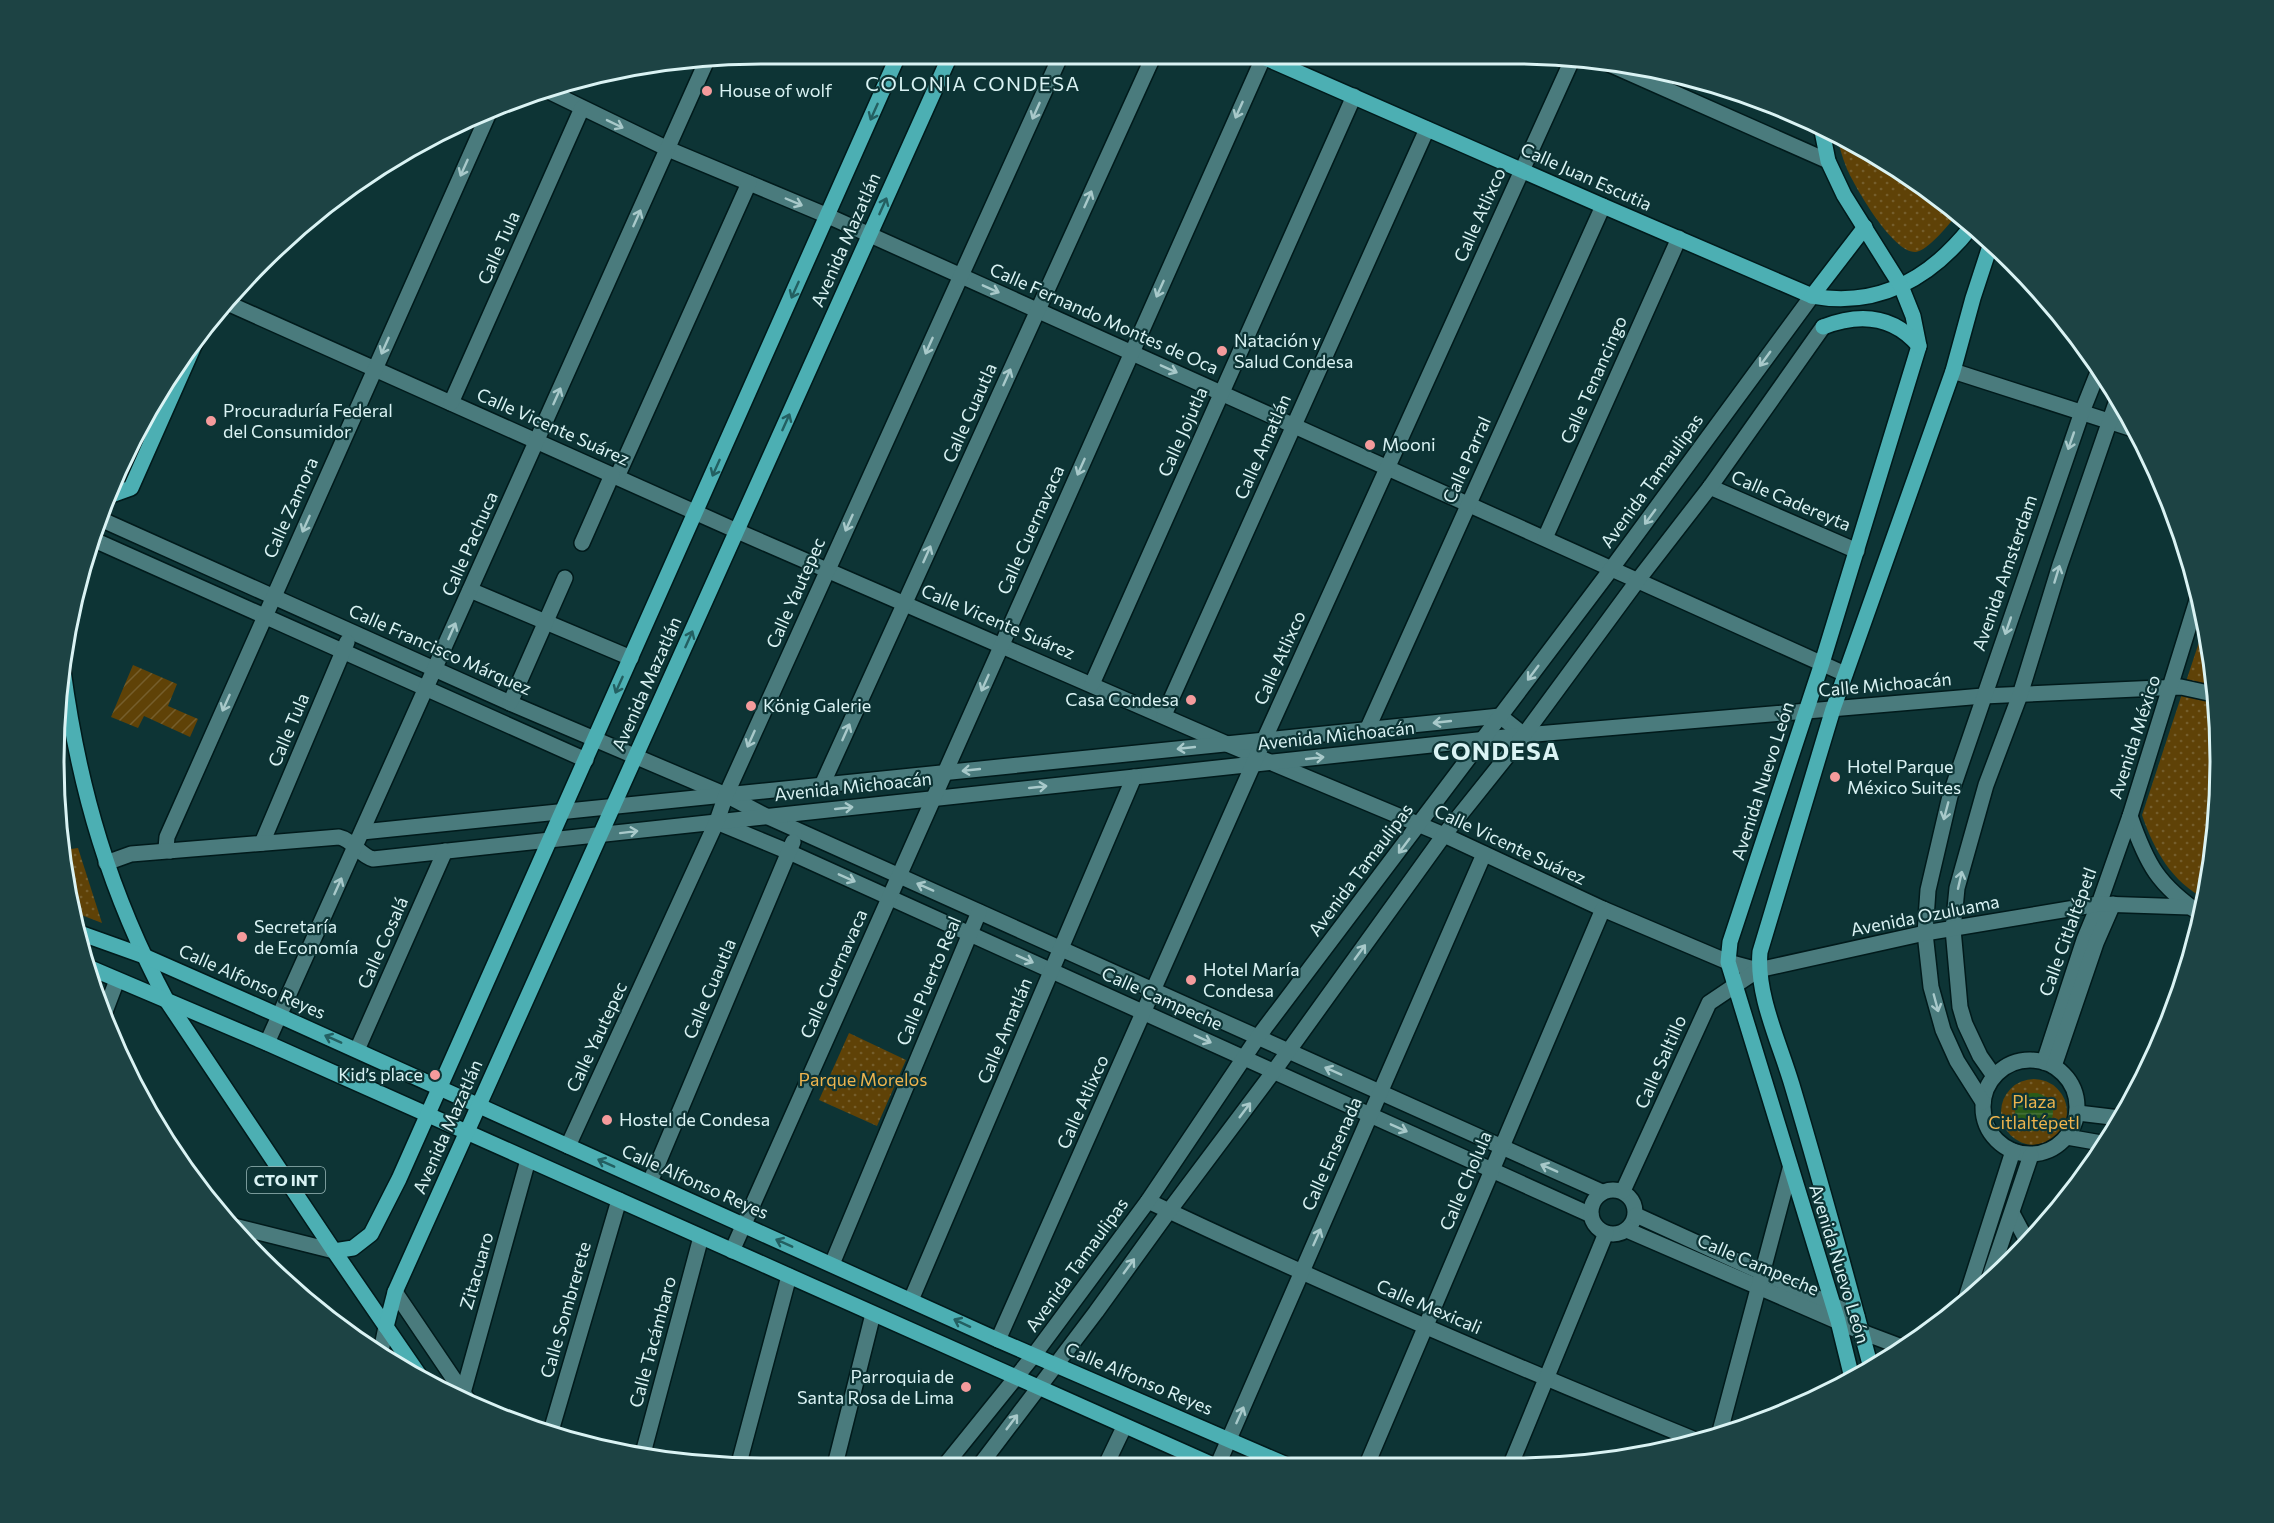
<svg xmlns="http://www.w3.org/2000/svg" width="2274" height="1523" viewBox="0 0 2274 1523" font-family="Commissioner,sans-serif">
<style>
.grass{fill:url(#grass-dots)}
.garden{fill:url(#garden-furrows)}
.water{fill:url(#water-rules)}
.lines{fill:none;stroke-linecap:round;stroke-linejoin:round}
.minor-casing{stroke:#011a1b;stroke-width:18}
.major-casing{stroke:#011a1b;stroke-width:18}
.minor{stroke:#4a7b7d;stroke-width:15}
.major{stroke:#4cafb3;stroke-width:15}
.oneway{stroke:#a8c9ca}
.oneway2{stroke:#235f61}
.poi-dot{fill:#f59b9c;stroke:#0d3435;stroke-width:2}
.labels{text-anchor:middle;stroke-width:4.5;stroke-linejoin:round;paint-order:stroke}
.shield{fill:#0d3435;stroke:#9cbabb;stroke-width:1.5}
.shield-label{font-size:16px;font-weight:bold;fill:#daf3f4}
.poi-label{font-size:18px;fill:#daf3f4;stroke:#0d3435;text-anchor:start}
.street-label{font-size:18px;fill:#daf3f4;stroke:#0d3435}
.park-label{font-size:18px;fill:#edb44e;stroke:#0d3435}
.neighbourhood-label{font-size:20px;letter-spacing:1.5px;fill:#daf3f4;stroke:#0d3435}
.district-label{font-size:24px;font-weight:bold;letter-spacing:1.5px;fill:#daf3f4;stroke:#0d3435}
.rim{fill:none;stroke:#daf3f4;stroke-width:3}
</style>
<defs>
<pattern id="grass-dots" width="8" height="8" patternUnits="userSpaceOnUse" patternTransform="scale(1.5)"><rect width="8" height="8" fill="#5f4207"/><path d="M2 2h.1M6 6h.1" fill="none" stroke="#755e2c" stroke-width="1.8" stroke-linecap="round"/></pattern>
<pattern id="garden-furrows" width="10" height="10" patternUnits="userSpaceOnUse" patternTransform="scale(1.5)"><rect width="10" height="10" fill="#5f4207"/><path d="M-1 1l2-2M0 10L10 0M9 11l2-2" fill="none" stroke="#755e2c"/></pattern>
<pattern id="water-rules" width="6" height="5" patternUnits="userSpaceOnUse" patternTransform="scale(1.5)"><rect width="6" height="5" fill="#295b19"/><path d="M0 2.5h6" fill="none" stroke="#47733b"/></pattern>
</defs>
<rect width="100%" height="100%" fill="#0d3435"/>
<!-- grass -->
<g class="grass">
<path d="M1836 133 1906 173 1956 215C1949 225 1928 250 1916 252 1893 254 1855 187 1847 169 1842 157 1839 145 1836 133Z"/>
<path d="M2206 621 2220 761 2206 899C2172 883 2154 850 2142 815Z"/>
<polygon points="78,848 102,923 71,911 68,900 64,850"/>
<polygon points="849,1033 906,1060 877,1126 819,1100"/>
<circle cx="2034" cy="1112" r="33"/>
</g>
<!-- garden -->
<polygon class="garden" points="133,665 177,684 168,706 198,719 190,737 144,716 138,728 111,717"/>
<!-- water -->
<circle class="water" cx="2034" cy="1112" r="19"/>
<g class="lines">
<defs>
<g id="minor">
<polyline points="1609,64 1828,161"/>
<polyline points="544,89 668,149 828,216 1845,674"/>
<polyline points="225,302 737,531 1227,744 1444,835 1603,909 1728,962 1758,970"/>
<polyline points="1953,371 2133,429"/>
<polyline points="451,403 582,108"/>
<polyline points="617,477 749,183"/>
<polyline points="1710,487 1857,551"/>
<polyline points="98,518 510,703 726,795 766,816 1602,1192"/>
<polyline points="1545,538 1679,238"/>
<polyline points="92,539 586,760"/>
<polyline points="582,543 612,475"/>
<polyline points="470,590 631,658"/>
<polyline points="1092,684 1354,96"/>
<polyline points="510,703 565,578"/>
<polyline points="1164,715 1427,129"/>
<polyline points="1367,730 1603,206"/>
<polyline points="822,785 1153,57"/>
<path d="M2130 816C2147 865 2158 885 2202 915"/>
<polyline points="719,823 789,852 1591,1215"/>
<polyline points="362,832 1500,716 1524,735"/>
<polyline points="262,843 347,642"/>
<polyline points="170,851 166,848 167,837 488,115"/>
<path d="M106 863 131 854 339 837C353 840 359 855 373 859L1524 735 1983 696 2181 687 2213 694"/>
<polyline points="103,1017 117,980"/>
<polyline points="267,1043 707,60"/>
<polyline points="357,1050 445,851"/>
<circle cx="2030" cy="1107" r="47"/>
<polyline points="2044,1062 2084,940 2099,904 2130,816 2198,597"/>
<polyline points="2054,1066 2096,943 2113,904"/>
<polyline points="1994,1076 1980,1056 1965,1024 1960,1007 1953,929 1957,888 1986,785 2020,695 2060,565 2117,400"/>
<polyline points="1983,1102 1957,1061 1943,1030 1931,987 1925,933 1928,890 1950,796 2082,412 2100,367"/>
<polyline points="2078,1113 2120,1118"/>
<polyline points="2067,1137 2107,1144"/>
<polyline points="568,1146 717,821 726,795 1060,57"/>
<polyline points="650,1182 793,842"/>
<circle cx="1613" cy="1212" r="22"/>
<polyline points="1623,1191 1709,1003 1758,970 1925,933 2099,904 2190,907"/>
<path d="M1148 1201C1329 1287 1512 1365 1698 1441"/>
<polyline points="2012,1213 2028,1243"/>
<polyline points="1636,1215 1857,1316"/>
<polyline points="234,1226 334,1251"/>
<polyline points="1627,1230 1862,1332 1907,1349"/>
<polyline points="732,1251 1264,56"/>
<polyline points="832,1264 979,912"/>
<polyline points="1988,1282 2031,1155"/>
<polyline points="395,1292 470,1403"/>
<polyline points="911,1300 1134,777"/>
<polyline points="1965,1301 2013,1151"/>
<polyline points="998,1340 1264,740 1572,60"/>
<polyline points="380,1356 386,1327"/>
<polyline points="463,1393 528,1160"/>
<polyline points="551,1431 619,1200"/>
<polyline points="1719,1435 1790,1169"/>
<polyline points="642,1457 701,1237"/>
<polyline points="738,1467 789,1276"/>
<polyline points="834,1469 873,1314"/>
<polyline points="942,1469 1034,1355 1148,1201 1258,1037 1612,568 1812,296"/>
<polyline points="977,1469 1096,1312 1169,1211 1274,1071 1444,835 1524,735 1638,580 1710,487 1823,327"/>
<polyline points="1104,1469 1124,1427"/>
<polyline points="1216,1469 1484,854"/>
<polyline points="1365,1469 1603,909"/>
<polyline points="1509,1469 1606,1233"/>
</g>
<g id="major">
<path d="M1261 56 1603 206 1812 296C1878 308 1931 278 1971 227"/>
<polyline points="1821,126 1828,161 1844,195 1901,286 1913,316 1919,346 1822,663 1730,942 1728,962 1838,1321 1852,1378"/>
<polyline points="1812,296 1865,227"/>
<path d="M1823 327C1859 313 1893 315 1919 346"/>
<polyline points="106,497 131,488 201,330"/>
<path d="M63 670C79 790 110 894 167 1001L334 1251 424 1382"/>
<polyline points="77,932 144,956 280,1016 998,1340 1296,1469"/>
<polyline points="88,967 267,1043 1222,1469"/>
<polyline points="334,1251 353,1248 371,1234 399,1179 897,58"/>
<polyline points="386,1327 395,1292 949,58"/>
<path d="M1871 1368C1846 1274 1820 1179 1792 1085 1780 1044 1756 995 1760 952L1833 709 1953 371 1973 298 1991 243"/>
</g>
</defs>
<!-- minor casing -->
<use href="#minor" class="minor-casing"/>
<!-- major casing -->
<use href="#major" class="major-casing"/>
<!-- minor -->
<use href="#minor" class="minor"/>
<!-- major -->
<use href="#major" class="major"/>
</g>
<!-- one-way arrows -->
<defs><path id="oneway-shaft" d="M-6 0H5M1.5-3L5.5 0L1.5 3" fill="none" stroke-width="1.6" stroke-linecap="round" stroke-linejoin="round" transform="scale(1.5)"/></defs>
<g class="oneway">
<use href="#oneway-shaft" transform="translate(1239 110) rotate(114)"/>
<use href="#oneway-shaft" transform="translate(1036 111) rotate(114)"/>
<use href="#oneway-shaft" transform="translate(615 124) rotate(26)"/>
<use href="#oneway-shaft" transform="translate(464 168) rotate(114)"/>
<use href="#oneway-shaft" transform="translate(1088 199) rotate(-66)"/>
<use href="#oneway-shaft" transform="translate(794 202) rotate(23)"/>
<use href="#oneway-shaft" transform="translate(637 218) rotate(-66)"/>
<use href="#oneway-shaft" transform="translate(991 289) rotate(24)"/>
<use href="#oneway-shaft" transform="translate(1160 289) rotate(114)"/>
<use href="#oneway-shaft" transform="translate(385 346) rotate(114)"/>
<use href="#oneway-shaft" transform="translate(929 346) rotate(114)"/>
<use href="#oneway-shaft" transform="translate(1765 359) rotate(126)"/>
<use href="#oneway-shaft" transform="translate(1169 369) rotate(24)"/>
<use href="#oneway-shaft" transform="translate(1007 377) rotate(-66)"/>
<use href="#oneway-shaft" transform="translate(557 396) rotate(-66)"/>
<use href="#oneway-shaft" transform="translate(2071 441) rotate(109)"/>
<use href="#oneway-shaft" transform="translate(1081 467) rotate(114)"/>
<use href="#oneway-shaft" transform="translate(1650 517) rotate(126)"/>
<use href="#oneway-shaft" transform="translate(849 523) rotate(114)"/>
<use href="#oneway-shaft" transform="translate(306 524) rotate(114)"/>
<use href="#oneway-shaft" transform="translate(927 554) rotate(-66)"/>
<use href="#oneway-shaft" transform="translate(2057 574) rotate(-73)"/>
<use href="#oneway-shaft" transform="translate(2008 626) rotate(109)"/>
<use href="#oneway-shaft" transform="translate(452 631) rotate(-66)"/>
<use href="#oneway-shaft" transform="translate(1533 673) rotate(127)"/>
<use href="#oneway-shaft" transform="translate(985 683) rotate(114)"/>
<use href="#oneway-shaft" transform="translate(226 703) rotate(114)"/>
<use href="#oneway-shaft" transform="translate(1442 722) rotate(174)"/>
<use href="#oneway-shaft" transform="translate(846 732) rotate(-66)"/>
<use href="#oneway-shaft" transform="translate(751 739) rotate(114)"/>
<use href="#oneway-shaft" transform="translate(1186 748) rotate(174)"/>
<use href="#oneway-shaft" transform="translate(1315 758) rotate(-6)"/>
<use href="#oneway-shaft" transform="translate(971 770) rotate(174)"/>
<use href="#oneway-shaft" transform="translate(1038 787) rotate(-6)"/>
<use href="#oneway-shaft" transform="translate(844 808) rotate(-6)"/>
<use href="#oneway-shaft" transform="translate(1946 811) rotate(105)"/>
<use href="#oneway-shaft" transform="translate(629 832) rotate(-7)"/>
<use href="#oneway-shaft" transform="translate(1404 846) rotate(127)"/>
<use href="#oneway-shaft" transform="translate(847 878) rotate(24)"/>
<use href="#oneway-shaft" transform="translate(1960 880) rotate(-77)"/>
<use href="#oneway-shaft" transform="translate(338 886) rotate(-66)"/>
<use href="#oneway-shaft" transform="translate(925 887) rotate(-156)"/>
<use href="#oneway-shaft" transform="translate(1360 952) rotate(-54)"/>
<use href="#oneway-shaft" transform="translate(1025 959) rotate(24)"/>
<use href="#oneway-shaft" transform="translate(1936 1003) rotate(75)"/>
<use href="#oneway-shaft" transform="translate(1203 1039) rotate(24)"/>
<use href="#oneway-shaft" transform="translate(1333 1071) rotate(-156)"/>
<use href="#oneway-shaft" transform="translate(1245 1110) rotate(-53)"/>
<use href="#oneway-shaft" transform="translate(1399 1128) rotate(24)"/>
<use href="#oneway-shaft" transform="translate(1549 1168) rotate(-156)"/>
<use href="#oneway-shaft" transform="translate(1317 1237) rotate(-66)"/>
<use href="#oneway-shaft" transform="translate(1129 1266) rotate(-54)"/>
<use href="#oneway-shaft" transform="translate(1240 1415) rotate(-66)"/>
<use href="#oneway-shaft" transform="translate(1012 1422) rotate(-53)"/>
</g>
<g class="oneway2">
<use href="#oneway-shaft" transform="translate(874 112) rotate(114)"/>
<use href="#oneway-shaft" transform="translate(883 206) rotate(-66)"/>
<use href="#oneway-shaft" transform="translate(795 290) rotate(114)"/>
<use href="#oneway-shaft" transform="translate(786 422) rotate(-66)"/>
<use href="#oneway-shaft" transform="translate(716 468) rotate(114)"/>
<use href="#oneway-shaft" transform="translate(689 639) rotate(-66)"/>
<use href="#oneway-shaft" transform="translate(619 685) rotate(114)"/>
<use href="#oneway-shaft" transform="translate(333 1039) rotate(-156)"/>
<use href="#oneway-shaft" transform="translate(606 1163) rotate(-156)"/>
<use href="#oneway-shaft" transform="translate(784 1243) rotate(-156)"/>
<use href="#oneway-shaft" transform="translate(962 1323) rotate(-155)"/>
</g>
<!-- markers -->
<g class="poi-dot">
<circle cx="707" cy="91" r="6"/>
<circle cx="1222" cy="351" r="6"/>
<circle cx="211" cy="421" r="6"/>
<circle cx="1370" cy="445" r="6"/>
<circle cx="1191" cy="700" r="6"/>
<circle cx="751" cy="706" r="6"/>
<circle cx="1835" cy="777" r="6"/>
<circle cx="242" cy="937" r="6"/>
<circle cx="1191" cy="980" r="6"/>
<circle cx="435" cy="1075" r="6"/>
<circle cx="607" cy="1120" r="6"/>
<circle cx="966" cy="1387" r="6"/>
</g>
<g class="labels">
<!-- shield labels -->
<rect class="shield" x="247" y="1167" width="78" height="26" rx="4.5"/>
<g class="shield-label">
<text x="286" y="1186">CTO INT</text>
</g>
<!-- poi labels -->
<g class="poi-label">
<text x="719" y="97">House of wolf</text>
<text x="1234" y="347">Natación y<tspan x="1234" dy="21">Salud Condesa</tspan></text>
<text x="223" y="417">Procuraduría Federal<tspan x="223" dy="21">del Consumidor</tspan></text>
<text x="1382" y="451">Mooni</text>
<text x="1179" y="706" text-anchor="end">Casa Condesa</text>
<text x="763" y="712">König Galerie</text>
<text x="1847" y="773">Hotel Parque<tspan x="1847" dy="21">México Suites</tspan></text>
<text x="254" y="933">Secretaría<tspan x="254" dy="21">de Economía</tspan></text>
<text x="1203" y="976">Hotel María<tspan x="1203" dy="21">Condesa</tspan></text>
<text x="423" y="1081" text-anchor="end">Kid’s place</text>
<text x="619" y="1126">Hostel de Condesa</text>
<text x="954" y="1383" text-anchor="end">Parroquia de<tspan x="954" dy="21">Santa Rosa de Lima</tspan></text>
</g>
<!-- street labels -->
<g class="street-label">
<text transform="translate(1586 177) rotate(24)" y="6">Calle Juan Escutia</text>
<text transform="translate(1480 215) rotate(-66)" y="6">Calle Atlixco</text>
<text transform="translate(846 240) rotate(-66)" y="6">Avenida Mazatlán</text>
<text transform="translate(499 248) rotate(-66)" y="6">Calle Tula</text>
<text transform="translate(1104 319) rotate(24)" y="6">Calle Fernando Montes de Oca</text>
<text transform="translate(1594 380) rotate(-66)" y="6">Calle Tenancingo</text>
<text transform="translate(970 413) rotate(-66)" y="6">Calle Cuautla</text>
<text transform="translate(553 427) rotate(24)" y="6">Calle Vicente Suárez</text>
<text transform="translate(1183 432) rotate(-66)" y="6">Calle Jojutla</text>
<text transform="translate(1263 447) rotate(-66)" y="6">Calle Amatlán</text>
<text transform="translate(1467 460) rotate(-66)" y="6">Calle Parral</text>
<text transform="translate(1652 481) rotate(-54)" y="6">Avenida Tamaulipas</text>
<text transform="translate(1791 501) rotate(23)" y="6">Calle Cadereyta</text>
<text transform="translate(291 508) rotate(-66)" y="6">Calle Zamora</text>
<text transform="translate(1031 530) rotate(-66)" y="6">Calle Cuernavaca</text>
<text transform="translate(470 544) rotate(-66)" y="6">Calle Pachuca</text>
<text transform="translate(2005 573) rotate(-71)" y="6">Avenida Amsterdam</text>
<text transform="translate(796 593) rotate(-66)" y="6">Calle Yautepec</text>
<text transform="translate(998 622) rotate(23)" y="6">Calle Vicente Suárez</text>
<text transform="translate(440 650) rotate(24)" y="6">Calle Francisco Márquez</text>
<text transform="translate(1280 658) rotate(-66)" y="6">Calle Atlixco</text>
<text transform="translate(647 684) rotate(-66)" y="6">Avenida Mazatlán</text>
<text transform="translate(1885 685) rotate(-5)" y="6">Calle Michoacán</text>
<text transform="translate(289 730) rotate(-67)" y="6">Calle Tula</text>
<text transform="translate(1336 736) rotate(-6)" y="6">Avenida Michoacán</text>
<text transform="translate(2135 737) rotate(-72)" y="6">Avenida México</text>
<text transform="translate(1763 781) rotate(-72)" y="6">Avenida Nuevo León</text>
<text transform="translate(853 787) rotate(-6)" y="6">Avenida Michoacán</text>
<text transform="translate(1510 845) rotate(25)" y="6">Calle Vicente Suárez</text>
<text transform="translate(1361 870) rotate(-53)" y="6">Avenida Tamaulipas</text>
<text transform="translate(1925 916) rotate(-11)" y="6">Avenida Ozuluama</text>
<text transform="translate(2068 932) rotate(-70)" y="6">Calle Citlaltépetl</text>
<text transform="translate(383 943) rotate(-66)" y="6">Calle Cosalá</text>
<text transform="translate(834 974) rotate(-66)" y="6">Calle Cuernavaca</text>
<text transform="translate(929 981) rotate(-67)" y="6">Calle Puerto Real</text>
<text transform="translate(252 982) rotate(24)" y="6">Calle Alfonso Reyes</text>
<text transform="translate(710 989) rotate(-67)" y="6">Calle Cuautla</text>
<text transform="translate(1162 999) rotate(24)" y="6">Calle Campeche</text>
<text transform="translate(1005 1031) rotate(-67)" y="6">Calle Amatlán</text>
<text transform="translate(597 1037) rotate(-65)" y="6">Calle Yautepec</text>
<text transform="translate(1661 1062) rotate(-66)" y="6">Calle Saltillo</text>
<text transform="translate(1083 1102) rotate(-66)" y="6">Calle Atlixco</text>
<text transform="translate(448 1127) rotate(-66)" y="6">Avenida Mazatlán</text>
<text transform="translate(1332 1154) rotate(-66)" y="6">Calle Ensenada</text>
<text transform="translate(1466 1181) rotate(-67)" y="6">Calle Cholula</text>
<text transform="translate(695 1182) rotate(24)" y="6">Calle Alfonso Reyes</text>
<text transform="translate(1839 1264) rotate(73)" y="6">Avenida Nuevo León</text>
<text transform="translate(1077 1265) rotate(-54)" y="6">Avenida Tamaulipas</text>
<text transform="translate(1758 1265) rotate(23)" y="6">Calle Campeche</text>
<text transform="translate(477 1271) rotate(-74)" y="6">Zitacuaro</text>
<text transform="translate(1429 1307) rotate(23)" y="6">Calle Mexicali</text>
<text transform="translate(566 1310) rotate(-74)" y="6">Calle Sombrerete</text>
<text transform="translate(653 1342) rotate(-75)" y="6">Calle Tacámbaro</text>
<text transform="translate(1139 1379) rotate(23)" y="6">Calle Alfonso Reyes</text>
</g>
<!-- park labels -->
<g class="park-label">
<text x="863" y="1086">Parque Morelos</text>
<text x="2034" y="1108">Plaza<tspan x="2034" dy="21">Citlaltépetl</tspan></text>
</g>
<!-- neighbourhood labels -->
<g class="neighbourhood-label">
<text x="973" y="91">COLONIA CONDESA</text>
</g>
<!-- district labels -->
<g class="district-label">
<text x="1497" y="760">CONDESA</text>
</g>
</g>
<!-- crop -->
<path d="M0 0H2274V1523H0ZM761 64H1513A697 697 0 0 1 2210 761V761A697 697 0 0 1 1513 1458H761A697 697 0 0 1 64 761V761A697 697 0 0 1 761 64Z" fill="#1d4344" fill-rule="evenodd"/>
<path class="rim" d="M761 64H1513A697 697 0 0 1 2210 761V761A697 697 0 0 1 1513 1458H761A697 697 0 0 1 64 761V761A697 697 0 0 1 761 64Z"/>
</svg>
